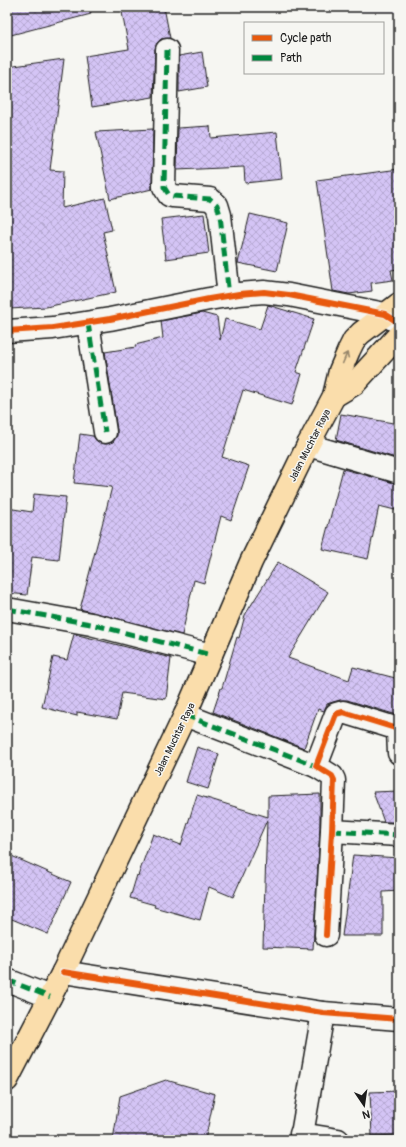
<svg xmlns="http://www.w3.org/2000/svg" width="406" height="1147" viewBox="0 0 406 1147" font-family="Pangolin,sans-serif">
<style>
.built{fill:#ece7f3}
.building{fill:url(#building-cross-hatch);stroke:#1c1c1c}
.lines{fill:none;stroke-linecap:round;stroke-linejoin:round}
.minor-casing{stroke:#1c1c1c;stroke-width:25}
.highway-casing{stroke:#1c1c1c;stroke-width:25}
.minor{stroke:#f6f6f2;stroke-width:22}
.highway{stroke:#faddab;stroke-width:22}
.quiet{stroke:#00873e;stroke-width:5;stroke-dasharray:10 5;stroke-linecap:butt}
.cycleway-casing{stroke:#f6f6f2;stroke-width:8}
.cycleway{stroke:#e8590c;stroke-width:6}
.oneway{stroke:#96866b}
.labels{text-anchor:middle;stroke-width:3;stroke-linejoin:round;paint-order:stroke}
.street-label{font-size:10px;fill:#1c1c1c;stroke:#f6f6f2}
</style>
<defs>
<pattern id="building-cross-hatch" width="8" height="8" patternUnits="userSpaceOnUse"><rect width="8" height="8" fill="#d4c4f5"/><path d="M0 0l8 8M0 8l8-8" fill="none" stroke="#b5a8d1"/></pattern>
</defs>
<rect width="100%" height="100%" fill="#f6f6f2"/>
<filter id="ink" filterUnits="userSpaceOnUse"><feTurbulence type="fractalNoise" baseFrequency=".025" numOctaves="2"/><feDisplacementMap in="SourceGraphic" scale="8" xChannelSelector="R" yChannelSelector="G"/><feConvolveMatrix kernelMatrix="1 2 1 2 8 2 1 2 1" color-interpolation-filters="sRGB"/></filter>
<g filter="url(#ink)">
<!-- built -->
<rect class="built" x="326" y="7" width="73" height="5"/>
<!-- building -->
<g class="building">
<polygon points="7,7 90,7 91,14 7,36"/>
<polygon points="121,7 164,7 170,38 161,39 157,43 155,49 153,97 92,107 85,56 129,49"/>
<polygon points="202,52 207,87 179,92 179,56"/>
<polygon points="64,59 50,170 63,171 62,208 105,198 112,230 103,232 116,292 46,307 9,309 7,271 7,67"/>
<polygon points="210,126 211,138 277,132 282,179 245,183 244,167 177,170 178,128"/>
<polygon points="153,129 152,189 110,199 96,132"/>
<polygon points="399,169 399,269 391,270 393,280 371,283 372,291 349,294 333,291 317,180"/>
<polygon points="204,214 209,253 166,259 161,219"/>
<polygon points="250,214 288,223 277,271 238,263"/>
<polygon points="268,305 314,319 296,372 302,374 292,405 243,390 222,457 249,466 231,520 221,516 204,583 194,580 182,635 80,609 112,487 74,483 80,434 93,436 96,440 100,443 107,444 113,442 117,436 117,430 105,352 136,347 135,345 163,338 161,321 202,313 217,317 220,340 225,319 260,329"/>
<polygon points="341,414 399,424 399,459 336,440"/>
<polygon points="343,469 399,484 399,511 379,506 368,559 322,549"/>
<polygon points="34,494 66,497 59,560 32,557 27,595 7,593 7,508 32,512"/>
<polygon points="278,562 328,592 288,658 349,680 353,667 399,679 399,706 397,715 347,700 340,700 333,702 327,704 324,711 318,709 304,748 213,712 221,688 222,688 237,637 239,638 245,615"/>
<polygon points="74,634 171,658 166,699 122,693 117,719 77,712 77,716 42,707 53,657 67,660"/>
<polygon points="197,747 219,754 208,789 186,782"/>
<polygon points="399,791 399,822 384,822 373,792"/>
<polygon points="320,794 320,830 313,949 263,947 267,820 233,897 209,887 200,920 154,907 155,905 130,898 137,875 138,876 153,834 181,845 197,795 268,817 268,796"/>
<polygon points="7,854 71,882 48,934 7,917"/>
<polygon points="353,855 399,858 399,891 383,892 383,936 342,936"/>
<polygon points="166,1080 215,1094 205,1140 113,1140 120,1096"/>
<polygon points="399,1091 399,1135 372,1136 370,1092"/>
</g>
<g class="lines">
<defs>
<g id="minor">
<polyline points="167,50 164,187 169,195 173,196 210,199 217,205 220,215 229,296"/>
<polyline points="88,323 105,432"/>
<polyline points="7,331 53,328 110,319 209,299 239,294 264,292 289,295 385,314 399,323"/>
<polyline points="308,445 399,472"/>
<polyline points="7,609 91,624 211,655"/>
<polyline points="185,715 316,766"/>
<polyline points="332,831 399,835"/>
<polyline points="326,935 332,831 334,780 332,776 316,766 336,714 343,712 395,728 398,731 399,753"/>
<polyline points="63,972 323,1013 399,1019"/>
<polyline points="7,980 50,997"/>
<polyline points="301,1134 338,1140"/>
<polyline points="301,1140 323,1013"/>
</g>
<g id="highway">
<polyline points="334,396 354,384 399,335"/>
<polyline points="7,1080 63,972 185,715 251,562 308,445 334,396 340,371 349,350 354,340 361,333 399,304"/>
</g>
</defs>
<!-- minor casing -->
<use href="#minor" class="minor-casing"/>
<!-- highway casing -->
<use href="#highway" class="highway-casing"/>
<!-- minor -->
<use href="#minor" class="minor"/>
<!-- highway -->
<use href="#highway" class="highway"/>
<!-- quiet -->
<g class="quiet">
<polyline points="167,50 164,187 169,195 173,196 210,199 217,205 220,215 229,296"/>
<polyline points="88,323 105,432"/>
<polyline points="7,609 91,624 211,655"/>
<polyline points="185,715 316,766"/>
<polyline points="332,831 399,835"/>
<polyline points="7,980 50,997"/>
</g>
<defs>
<g id="cycleway">
<polyline points="7,331 53,328 110,319 209,299 239,294 264,292 289,295 385,314 399,323"/>
<polyline points="326,935 332,831 334,780 332,776 316,766 336,714 343,712 395,728 398,731 399,753"/>
<polyline points="63,972 323,1013 399,1019"/>
</g>
</defs>
<!-- cycleway casing -->
<use href="#cycleway" class="cycleway-casing"/>
<!-- cycleway -->
<use href="#cycleway" class="cycleway"/>
</g>
<!-- one-way arrows -->
<defs><path id="oneway-shaft" d="M-6 0H5M1.5-3L5.5 0L1.5 3" fill="none" stroke-width="1.6" stroke-linecap="round" stroke-linejoin="round"/></defs>
<use class="oneway" href="#oneway-shaft" transform="translate(345 358) rotate(-67)"/>
</g>
<g class="labels">
<!-- street labels -->
<g class="street-label">
<text transform="translate(309 445) rotate(-63)" y="4">Jalan Muchtar Raya</text>
<text transform="translate(174 739) rotate(-64)" y="4">Jalan Muchtar Raya</text>
</g>
</g>
<!-- margin -->
<rect width="406" height="1147" fill="none" stroke="#f6f6f2" stroke-width="24"/>
<rect x="12" y="12" width="382" height="1123" fill="none" stroke="#1c1c1c" stroke-width="1.5" filter="url(#ink)"/>
<!-- legend -->
<rect x="244" y="22" width="140" height="52" fill="#f6f6f2" stroke="#9f9f9c"/>
<rect x="252" y="35" width="20" height="6" fill="#e8590c" stroke="#9f9f9c"/>
<text x="280" y="42" font-size="12" fill="#1c1c1c">Cycle path</text>
<rect x="252" y="55" width="20" height="6" fill="#00873e" stroke="#9f9f9c"/>
<text x="280" y="62" font-size="12" fill="#1c1c1c">Path</text>
<!-- north arrow -->
<g transform="translate(364 1105) rotate(167)" stroke="#f6f6f2" stroke-width="3" paint-order="stroke">
<path d="M0-3L7 15L0 10L-7 15Z" fill="#1c1c1c"/>
<text y="-6" font-size="11" font-weight="bold" text-anchor="middle" fill="#1c1c1c">N</text>
</g>
</svg>
